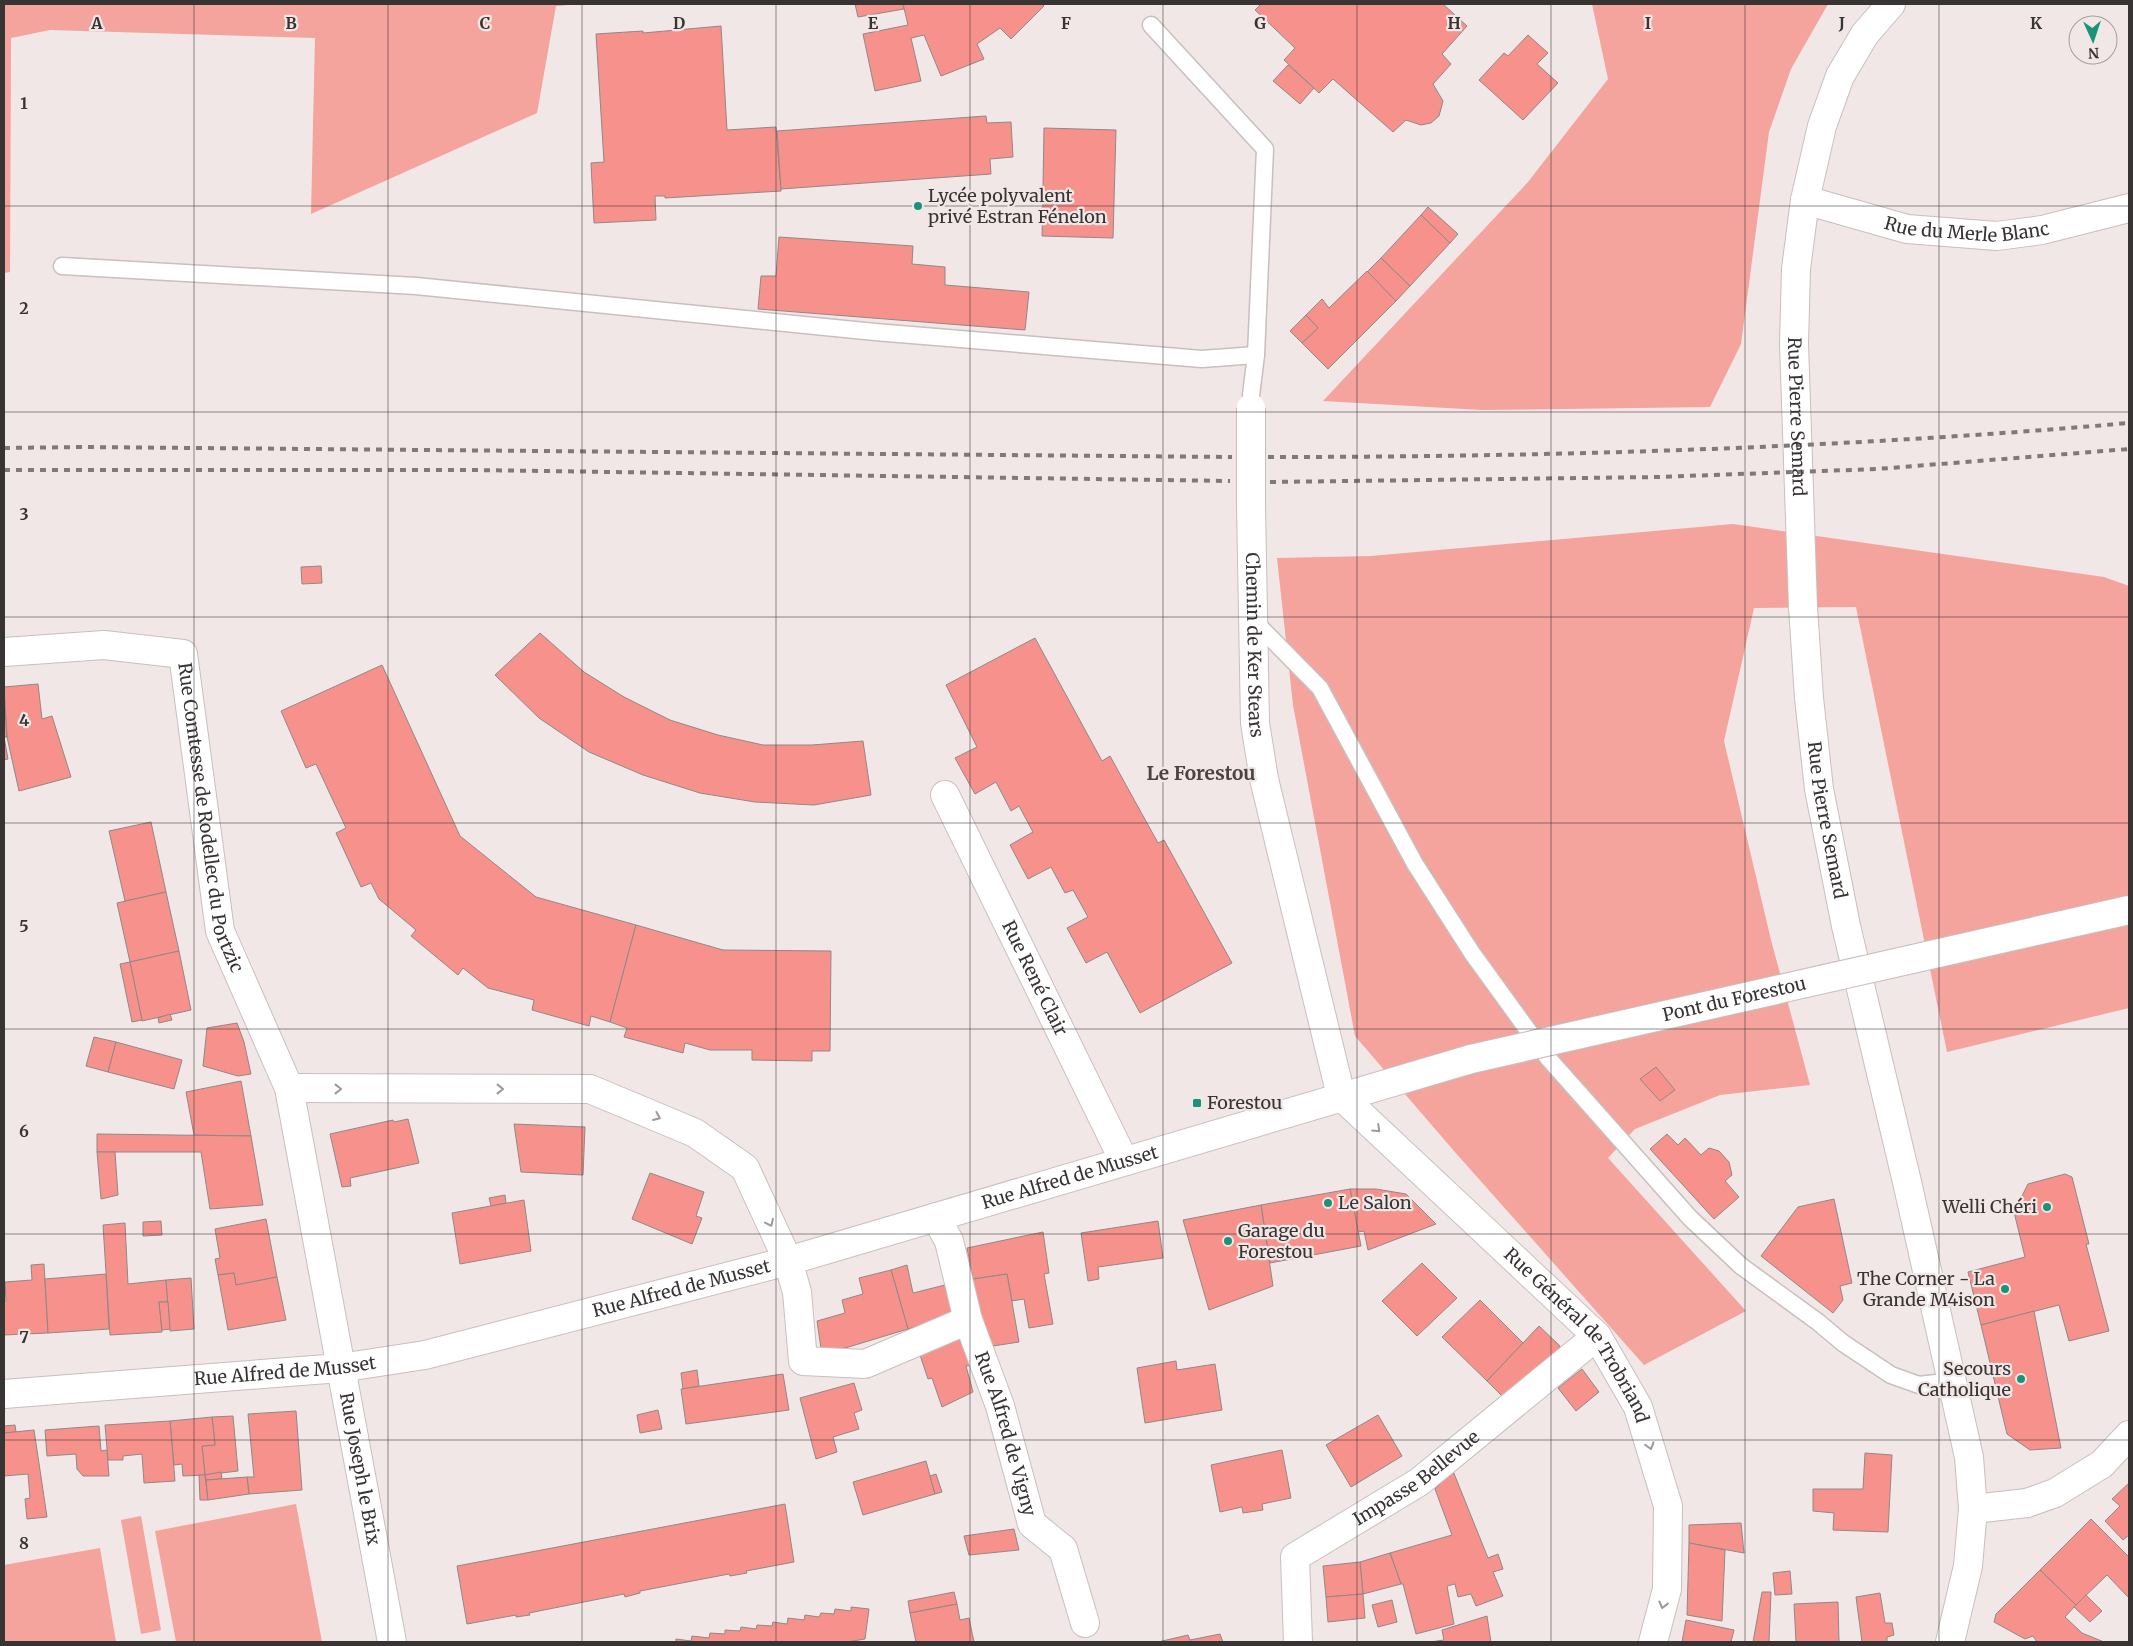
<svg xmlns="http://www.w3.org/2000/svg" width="2133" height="1646" viewBox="0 0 2133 1646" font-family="Merriweather,serif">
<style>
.green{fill:#f4a39d}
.building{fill:#f7918c;stroke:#918887}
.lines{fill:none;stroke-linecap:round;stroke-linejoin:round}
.lane-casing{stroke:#c9bfbe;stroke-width:19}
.street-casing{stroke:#c9bfbe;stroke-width:30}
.secondary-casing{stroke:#c9bfbe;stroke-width:30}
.lane{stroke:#fff;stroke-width:16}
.street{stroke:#fff;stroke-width:28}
.secondary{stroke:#fff;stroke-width:28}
.rail{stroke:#7f7978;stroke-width:4;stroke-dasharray:6 6;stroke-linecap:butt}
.street-bridge-casing{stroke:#c9bfbe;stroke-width:30;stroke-linecap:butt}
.secondary-bridge-casing{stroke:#c9bfbe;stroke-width:30;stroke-linecap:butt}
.street-bridge{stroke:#fff;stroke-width:28}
.secondary-bridge{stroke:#fff;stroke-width:28}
.oneway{stroke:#9c9a99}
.grid{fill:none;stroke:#383433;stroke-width:1;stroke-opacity:0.55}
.poi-dot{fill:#199379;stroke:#f1e7e6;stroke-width:2}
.labels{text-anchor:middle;stroke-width:4.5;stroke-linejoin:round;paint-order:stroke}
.poi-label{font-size:18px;fill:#383433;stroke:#f1e7e6;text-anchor:start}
.street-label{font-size:18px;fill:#383433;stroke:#f1e7e6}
.neighbourhood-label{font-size:19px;font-weight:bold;fill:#4b4242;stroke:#f1e7e6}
.grid-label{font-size:16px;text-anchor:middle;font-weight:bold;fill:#383433;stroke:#f1e7e6;stroke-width:4.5;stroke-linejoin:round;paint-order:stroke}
</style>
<rect width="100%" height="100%" fill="#f1e7e6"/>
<!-- green -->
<g class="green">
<polygon points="4,4 581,4 556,6 537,113 311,214 315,38 50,30 11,38 10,272 4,273"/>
<polygon points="1592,4 1828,4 1791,69 1769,132 1741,344 1710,407 1482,410 1323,401 1528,182 1608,79"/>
<polygon points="1733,524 2104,577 2129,586 2129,1008 1947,1052 1856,607 1754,608 1724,741 1771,940 1810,1085 1720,1095 1635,1129 1608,1158 1746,1311 1644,1365 1454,1151 1355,1036 1293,705 1277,558 1371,556"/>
<polygon points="296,1504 322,1642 176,1642 155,1531"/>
<polygon points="141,1516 161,1630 141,1634 121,1520"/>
<polygon points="100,1548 116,1642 4,1642 4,1565"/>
</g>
<!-- building -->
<g class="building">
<polygon points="855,4 903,4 904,9 858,17"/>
<polygon points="903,4 1042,4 1044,6 1011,39 1000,28 977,44 984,59 941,76 924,35 911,38 921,81 875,91 863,34 908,25"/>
<polygon points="1261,4 1443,4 1467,26 1442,54 1451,64 1433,84 1443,101 1439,116 1431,123 1421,125 1406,120 1393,132 1333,79 1319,93 1284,60 1295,48 1255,10"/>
<polygon points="721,26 727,130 776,127 781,191 665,198 665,196 655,196 656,220 594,223 591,163 604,162 596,34 643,31 643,33"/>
<polygon points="1528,35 1548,53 1537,64 1558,83 1523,120 1479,80 1504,53 1508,56"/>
<polygon points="1288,65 1314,88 1300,104 1273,81"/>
<polygon points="986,116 987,123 1011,122 1013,157 990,159 991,174 781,189 777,131"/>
<polygon points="1044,128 1116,130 1113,238 1042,236 1043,200 1038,199 1039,187 1043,186"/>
<polygon points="1428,207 1458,234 1450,243 1421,215"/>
<polygon points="1421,215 1450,243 1410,286 1381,258"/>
<polygon points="779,237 913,246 912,264 945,267 945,285 1029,292 1025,330 758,309 761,276 776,276"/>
<polygon points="1381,258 1410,286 1396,301 1367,272"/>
<polygon points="1367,271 1396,301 1328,369 1302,343 1318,328 1306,315 1322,299 1329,308"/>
<polygon points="1306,315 1318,328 1302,343 1290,331"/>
<polygon points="321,566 322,583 302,584 301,567"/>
<polygon points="540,633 584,672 624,697 670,720 718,735 763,745 812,745 863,741 871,795 814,805 755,802 700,793 643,775 589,752 539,718 495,675"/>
<polygon points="1035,638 1102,761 1110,756 1158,843 1164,840 1232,963 1140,1013 1107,952 1086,963 1067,928 1088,917 1073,890 1065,893 1051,867 1028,879 1010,845 1033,832 1019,806 1011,811 996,782 975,794 955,758 977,747 946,685"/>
<polygon points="382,665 460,836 536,897 636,925 610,1022 591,1016 589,1026 532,1010 534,1000 488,988 463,968 458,975 411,936 416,930 379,899 371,883 361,887 336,833 346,828 316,764 306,768 281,711"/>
<polygon points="38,684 42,719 52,716 71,777 19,791 7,737 4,687"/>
<polygon points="4,698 7,737 4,737 8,759 4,760"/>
<polygon points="151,822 166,892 125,901 109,831"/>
<polygon points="166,892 179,951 130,962 117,903"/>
<polygon points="636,925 723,950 831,951 830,1051 812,1051 812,1061 752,1060 752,1050 710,1050 685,1043 683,1053 624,1037 627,1028 610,1022"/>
<polygon points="179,951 191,1010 142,1021 130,962"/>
<polygon points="130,962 142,1020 132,1022 120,964"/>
<polygon points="170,1014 172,1020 159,1023 158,1018"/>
<polygon points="237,1023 244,1042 251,1074 238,1076 203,1066 207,1028"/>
<polygon points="94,1037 116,1042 108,1072 86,1066"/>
<polygon points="116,1042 182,1060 174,1089 108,1072"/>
<polygon points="1656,1067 1675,1090 1660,1101 1640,1079"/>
<polygon points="241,1081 251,1136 194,1135 186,1092"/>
<polygon points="408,1119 419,1163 350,1178 351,1186 342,1187 330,1134 393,1120 394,1122"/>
<polygon points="514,1124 585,1127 583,1175 521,1172"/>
<polygon points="97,1134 251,1136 263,1205 210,1209 201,1152 97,1152"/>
<polygon points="1667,1134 1678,1145 1685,1138 1701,1155 1709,1148 1719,1151 1729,1162 1732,1175 1725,1181 1739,1197 1714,1219 1650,1149"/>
<polygon points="97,1152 115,1152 118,1195 101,1199"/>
<polygon points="650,1173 704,1192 696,1216 702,1218 692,1244 632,1219"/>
<polygon points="2065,1174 2072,1177 2089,1244 2086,1244 2109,1331 2069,1341 2059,1305 1981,1325 1968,1272 2025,1257 2014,1212 2028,1184"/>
<polygon points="1350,1189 1376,1189 1406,1194 1436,1224 1368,1250 1364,1231 1358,1232"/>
<polygon points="1350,1189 1361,1246 1270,1263 1261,1205"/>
<polygon points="505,1195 506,1203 491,1206 489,1198"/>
<polygon points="1834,1199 1852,1283 1840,1286 1843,1300 1833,1313 1761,1256 1798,1207"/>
<polygon points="524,1200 531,1251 460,1264 452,1213"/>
<polygon points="1261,1205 1273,1286 1209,1310 1183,1220"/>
<polygon points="266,1219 277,1277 236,1285 234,1273 218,1275 215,1259 220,1258 215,1229"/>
<polygon points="161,1221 162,1235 143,1236 143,1222"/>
<polygon points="1158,1221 1163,1258 1098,1267 1099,1279 1088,1281 1081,1233"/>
<polygon points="125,1223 128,1284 166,1280 168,1302 159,1302 162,1332 110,1335 103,1225"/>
<polygon points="1043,1232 1049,1273 1044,1274 1053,1324 1029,1328 1024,1299 1012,1301 1007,1274 973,1279 967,1248"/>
<polygon points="1422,1263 1457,1298 1417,1336 1382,1301"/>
<polygon points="44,1264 48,1333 4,1335 4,1302 6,1301 5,1282 32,1280 31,1265"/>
<polygon points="907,1265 913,1293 945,1285 953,1316 908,1329 891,1270"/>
<polygon points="891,1270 908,1329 822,1355 817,1321 845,1313 842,1300 863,1294 859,1278"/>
<polygon points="234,1273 236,1285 277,1277 286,1320 228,1330 218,1275"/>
<polygon points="106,1274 109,1329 48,1333 45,1279"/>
<polygon points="1007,1274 1019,1342 993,1346 980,1320 973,1279"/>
<polygon points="191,1278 194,1329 170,1331 166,1280"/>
<polygon points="1480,1300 1523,1343 1487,1381 1442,1337"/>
<polygon points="159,1302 168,1302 170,1329 162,1330"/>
<polygon points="2034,1311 2061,1448 2030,1450 2007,1434 1981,1325"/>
<polygon points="1539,1326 1560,1346 1557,1353 1503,1397 1487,1381"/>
<polygon points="964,1332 973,1365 966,1366 973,1392 942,1407 932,1378 928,1379 919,1352"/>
<polygon points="1176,1361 1177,1370 1215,1364 1222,1410 1145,1423 1137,1368"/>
<polygon points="1582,1369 1599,1392 1576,1411 1558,1388"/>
<polygon points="697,1370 699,1386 683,1389 681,1373"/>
<polygon points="783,1374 789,1410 686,1424 681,1389"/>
<polygon points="854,1383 862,1410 854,1413 859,1429 833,1437 837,1452 816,1459 800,1398"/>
<polygon points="658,1410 662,1429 640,1433 637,1415"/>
<polygon points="296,1411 302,1490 249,1494 247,1477 254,1477 248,1414"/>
<polygon points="1378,1415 1402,1456 1351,1487 1326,1445"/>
<polygon points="233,1416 238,1471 205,1475 202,1446 215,1445 212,1417"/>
<polygon points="212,1417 215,1445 202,1446 205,1475 183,1476 182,1464 174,1465 170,1421"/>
<polygon points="170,1421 175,1481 144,1483 142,1454 123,1456 123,1460 108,1460 105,1425"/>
<polygon points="15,1425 16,1432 4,1433 4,1426"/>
<polygon points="99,1426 101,1451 107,1450 109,1476 83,1476 77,1469 76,1454 47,1456 45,1430"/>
<polygon points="34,1430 47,1517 27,1519 25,1499 30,1498 28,1474 4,1476 4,1433"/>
<polygon points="1282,1450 1291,1498 1262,1504 1263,1510 1243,1513 1242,1507 1220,1512 1211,1465"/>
<polygon points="1865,1453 1892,1455 1888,1532 1833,1530 1834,1513 1813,1511 1813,1489 1863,1489"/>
<polygon points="926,1461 935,1494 863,1515 853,1482"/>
<polygon points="1453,1471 1488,1558 1498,1554 1503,1569 1493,1572 1503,1596 1476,1606 1471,1594 1458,1597 1455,1584 1447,1586 1454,1624 1416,1634 1403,1584 1401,1584 1390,1553 1452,1535 1435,1489"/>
<polygon points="221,1472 222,1479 206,1480 205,1475"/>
<polygon points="936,1474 942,1492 935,1494 930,1476"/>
<polygon points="199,1475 205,1475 208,1500 200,1500"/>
<polygon points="247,1477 249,1494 208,1500 206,1480"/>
<polygon points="2129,1483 2129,1535 2123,1540 2105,1521 2120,1506 2112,1499"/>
<polygon points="785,1504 794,1562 746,1571 747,1573 730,1576 729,1574 640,1591 640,1593 625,1597 624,1594 529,1613 530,1615 516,1617 516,1615 467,1624 457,1566"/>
<polygon points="2091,1519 2129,1557 2129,1598 2107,1575 2076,1605 2040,1570"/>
<polygon points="1741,1523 1744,1553 1689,1543 1689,1525"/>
<polygon points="1014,1529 1019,1550 969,1555 964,1536"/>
<polygon points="1689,1543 1725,1550 1722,1621 1687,1615"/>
<polygon points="1390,1553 1401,1584 1363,1594 1360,1562"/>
<polygon points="1360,1562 1363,1594 1326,1597 1323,1566"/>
<polygon points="2040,1570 2076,1605 2065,1617 2082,1633 2104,1642 2037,1642 2033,1636 2025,1639 1994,1622 1996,1614"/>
<polygon points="1790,1571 1792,1594 1775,1595 1773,1573"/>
<polygon points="954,1592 957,1604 910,1613 908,1601"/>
<polygon points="1762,1592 1771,1592 1769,1642 1753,1642"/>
<polygon points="1880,1593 1885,1623 1892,1623 1894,1635 1887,1637 1887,1642 1862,1642 1856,1597"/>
<polygon points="1363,1594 1365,1618 1328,1622 1326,1597"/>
<polygon points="2086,1595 2102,1611 2090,1622 2074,1607"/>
<polygon points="1392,1600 1397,1622 1378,1627 1372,1605"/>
<polygon points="1838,1602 1839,1642 1796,1642 1794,1604"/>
<polygon points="957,1604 960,1620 969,1618 974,1642 916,1642 910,1613"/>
<polygon points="851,1607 869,1609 865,1639 847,1642 676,1642 676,1639 691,1641 692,1636 709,1638 710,1633 725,1634 725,1630 740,1631 741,1627 756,1629 757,1625 772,1626 773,1622 787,1624 788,1618 804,1620 805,1615 819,1617 821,1613 834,1614 835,1609 851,1611"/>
<polygon points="1487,1616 1491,1642 1430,1642 1444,1640 1442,1630"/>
<polygon points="1686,1620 1734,1630 1731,1642 1682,1642"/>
<polygon points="1220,1634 1223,1642 1158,1642 1188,1635 1190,1640"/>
</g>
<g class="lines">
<defs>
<g id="lane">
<polyline points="1151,25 1265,149 1256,355 1251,395"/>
<polyline points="62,266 416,286 875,332 1202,359 1256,355"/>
<polyline points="1253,620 1320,688 1415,864 1472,953 1548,1058 1690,1218 1741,1266 1818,1322 1843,1343 1891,1375 1919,1385 1953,1381"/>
</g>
<g id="street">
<path id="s1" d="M1805 200 1907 229 1997 236 2042 230 2129 208"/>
<path id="s2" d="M1251 505 1255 723 1264 779 1341 1096 1597 1336 1638 1407 1668 1506 1667 1589 1653 1642"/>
<path id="s3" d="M4 652 104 645 183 654 220 931 289 1088 392 1642"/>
<path id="s4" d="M945 795 1124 1161"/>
<polyline points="289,1088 590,1089 695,1133 745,1168 788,1261 797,1292 803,1361 865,1364 968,1320 949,1241 936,1217"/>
<path id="s5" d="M968 1320 1000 1406 1032 1524 1063 1549 1085 1623"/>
<path id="s6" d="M1298 1642 1295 1557 1419 1482 1597 1336"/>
</g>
<g id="secondary">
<path id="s7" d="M1891 4 1865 34 1840 76 1822 126 1805 200 1796 269 1794 344 1803 607 1809 698 1819 789 1846 926 1907 1182 1969 1457 1973 1509 1968 1566 1950 1642"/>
<path id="s8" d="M4 1394 340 1368 425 1355 788 1261 1471 1059"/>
<polyline points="1973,1509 2027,1503 2055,1493 2102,1464 2129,1435"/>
</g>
</defs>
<!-- lane casing -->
<use href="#lane" class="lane-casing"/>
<!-- street casing -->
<use href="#street" class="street-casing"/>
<!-- secondary casing -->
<use href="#secondary" class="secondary-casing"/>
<!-- lane -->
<use href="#lane" class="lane"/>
<!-- street -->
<use href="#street" class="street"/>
<!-- secondary -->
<use href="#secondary" class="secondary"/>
<!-- rail -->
<g class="rail">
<polyline points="4,448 81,447 1232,457"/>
<path d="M1268 457C1555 457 1843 448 2129 423"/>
<polyline points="4,470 475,470 1230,481"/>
<polyline points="1270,482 1658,477 1877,469 2129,449"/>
</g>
<defs>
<polyline id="street-bridge" points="1251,408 1251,505"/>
<g id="secondary-bridge">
<path id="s9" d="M1471 1059 2129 910"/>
</g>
</defs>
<!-- street-bridge casing -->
<use href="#street-bridge" class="street-bridge-casing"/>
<!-- secondary-bridge casing -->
<use href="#secondary-bridge" class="secondary-bridge-casing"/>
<!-- street-bridge -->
<use href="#street-bridge" class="street-bridge"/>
<!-- secondary-bridge -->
<use href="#secondary-bridge" class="secondary-bridge"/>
</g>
<!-- one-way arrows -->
<defs><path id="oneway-chevron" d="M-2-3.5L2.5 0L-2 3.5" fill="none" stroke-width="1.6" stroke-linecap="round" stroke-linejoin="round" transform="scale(1.25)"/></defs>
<g class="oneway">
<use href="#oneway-chevron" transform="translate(338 1089)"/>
<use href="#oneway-chevron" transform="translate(500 1089)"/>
<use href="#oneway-chevron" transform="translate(657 1117) rotate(23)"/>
<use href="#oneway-chevron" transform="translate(1377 1129) rotate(43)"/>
<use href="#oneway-chevron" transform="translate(770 1223) rotate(65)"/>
<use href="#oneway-chevron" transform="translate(1650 1446) rotate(74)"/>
<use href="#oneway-chevron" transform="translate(1663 1605) rotate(104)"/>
</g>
<!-- grid -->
<path class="grid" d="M194 4V1642M388 4V1642M582 4V1642M776 4V1642M970 4V1642M1163 4V1642M1357 4V1642M1551 4V1642M1745 4V1642M1939 4V1642M4 206H2129M4 412H2129M4 617H2129M4 823H2129M4 1029H2129M4 1234H2129M4 1440H2129"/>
<!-- markers -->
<g class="poi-dot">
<circle cx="918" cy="206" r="5"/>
<rect x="1192" y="1098" width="10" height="10" rx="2.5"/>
<circle cx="1328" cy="1203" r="5"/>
<circle cx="2047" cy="1207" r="5"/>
<circle cx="1228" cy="1241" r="5"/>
<circle cx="2005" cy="1289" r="5"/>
<circle cx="2021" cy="1379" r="5"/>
</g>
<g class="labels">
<!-- poi labels -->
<g class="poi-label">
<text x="928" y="202">Lycée polyvalent<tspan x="928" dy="21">privé Estran Fénelon</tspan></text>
<text x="1207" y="1109">Forestou</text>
<text x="1338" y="1209">Le Salon</text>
<text x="2037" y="1213" text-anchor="end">Welli Chéri</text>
<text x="1238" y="1237">Garage du<tspan x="1238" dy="21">Forestou</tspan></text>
<text x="1995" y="1285" text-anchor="end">The Corner - La<tspan x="1995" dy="21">Grande M4ison</tspan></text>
<text x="2011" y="1375" text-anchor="end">Secours<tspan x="2011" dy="21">Catholique</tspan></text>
</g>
<!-- street labels -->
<g class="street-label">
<text dy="6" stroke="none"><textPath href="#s1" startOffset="166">Rue du Merle Blanc</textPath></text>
<text dy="6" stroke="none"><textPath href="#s7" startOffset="435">Rue Pierre Semard</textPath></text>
<text dy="6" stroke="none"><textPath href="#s2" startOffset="140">Chemin de Ker Stears</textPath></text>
<text dy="6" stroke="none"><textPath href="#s3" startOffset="346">Rue Comtesse de Rodellec du Portzic</textPath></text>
<text dy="6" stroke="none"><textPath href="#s7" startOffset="840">Rue Pierre Semard</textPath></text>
<text dy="6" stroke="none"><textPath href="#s4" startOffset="204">Rue René Clair</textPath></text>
<text dy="6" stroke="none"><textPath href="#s9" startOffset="270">Pont du Forestou</textPath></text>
<text dy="6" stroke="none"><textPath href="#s8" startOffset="1092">Rue Alfred de Musset</textPath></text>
<text dy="6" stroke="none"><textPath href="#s8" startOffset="688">Rue Alfred de Musset</textPath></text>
<text dy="6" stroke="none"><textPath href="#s2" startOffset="939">Rue Général de Trobriand</textPath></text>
<text dy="6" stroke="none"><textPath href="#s8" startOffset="282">Rue Alfred de Musset</textPath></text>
<text dy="6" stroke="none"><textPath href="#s5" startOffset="120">Rue Alfred de Vigny</textPath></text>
<text dy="6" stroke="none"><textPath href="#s3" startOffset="1018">Rue Joseph le Brix</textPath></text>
<text dy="6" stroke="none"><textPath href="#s6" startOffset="230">Impasse Bellevue</textPath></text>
</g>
<!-- neighbourhood labels -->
<g class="neighbourhood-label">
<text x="1201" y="780">Le Forestou</text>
</g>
</g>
<g class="grid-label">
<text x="97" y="29">A</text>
<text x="291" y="29">B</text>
<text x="485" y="29">C</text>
<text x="679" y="29">D</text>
<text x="873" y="29">E</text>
<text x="1066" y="29">F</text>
<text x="1260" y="29">G</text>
<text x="1454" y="29">H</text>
<text x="1648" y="29">I</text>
<text x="1842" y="29">J</text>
<text x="2036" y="29">K</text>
<text x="24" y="109">1</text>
<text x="24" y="314">2</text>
<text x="24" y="520">3</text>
<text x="24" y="726">4</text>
<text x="24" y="932">5</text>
<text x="24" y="1137">6</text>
<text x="24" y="1343">7</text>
<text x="24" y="1549">8</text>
</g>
<!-- border -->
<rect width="2133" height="1646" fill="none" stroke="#383433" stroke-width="10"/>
<!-- north arrow -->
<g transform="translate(2093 40) rotate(177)"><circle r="24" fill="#f1e7e6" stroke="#a79f9e"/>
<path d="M0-4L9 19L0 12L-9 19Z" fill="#199379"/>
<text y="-8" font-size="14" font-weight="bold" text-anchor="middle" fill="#383433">N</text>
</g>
</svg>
